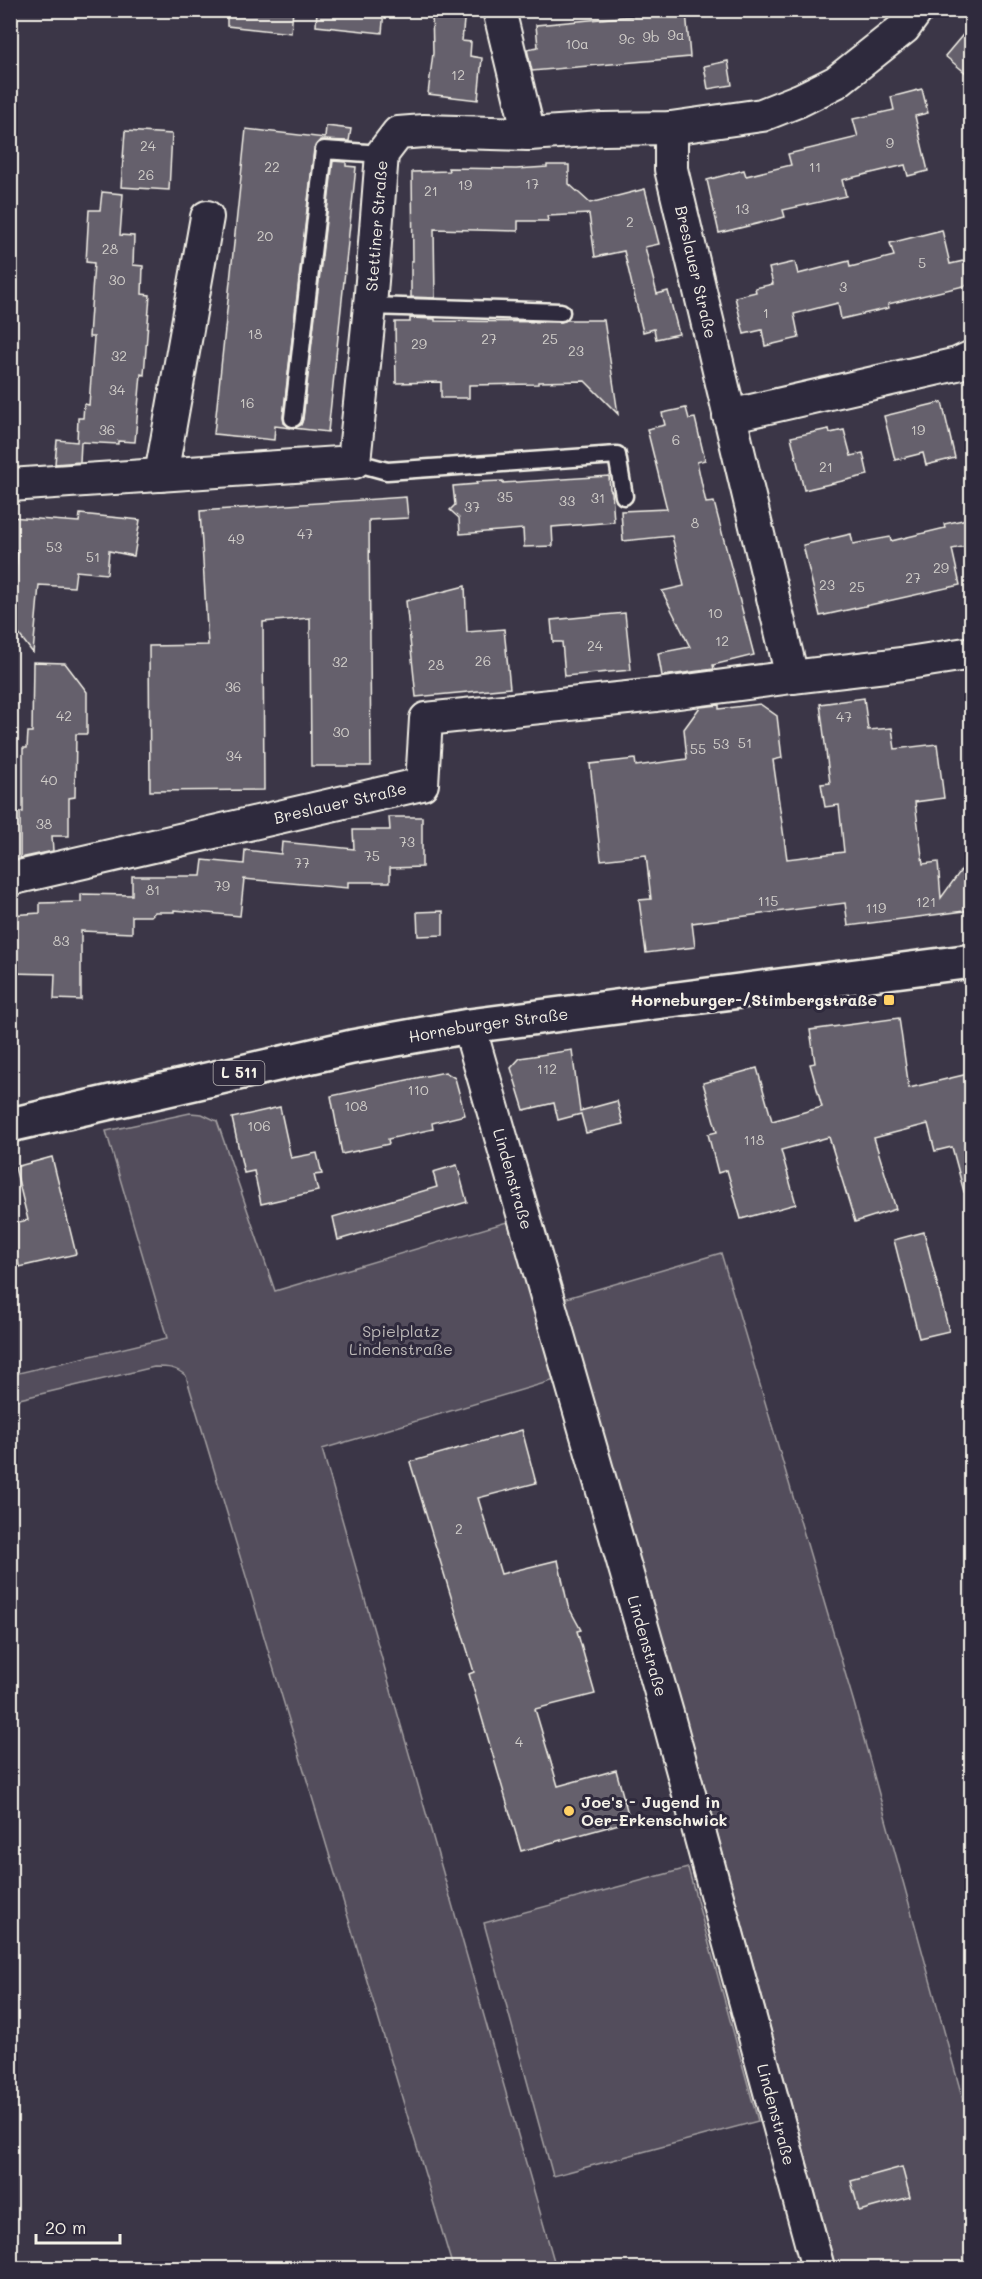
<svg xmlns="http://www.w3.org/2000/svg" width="982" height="2279" viewBox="0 0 982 2279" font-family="Mali,sans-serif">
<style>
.green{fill:#534e5c;stroke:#a4a0a2;stroke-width:1.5}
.building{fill:#65616c;stroke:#f4f1e8;stroke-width:1.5}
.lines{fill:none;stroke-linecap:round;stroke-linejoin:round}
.service-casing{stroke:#f4f1e8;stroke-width:21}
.minor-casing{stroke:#f4f1e8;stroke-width:36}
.primary-casing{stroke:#f4f1e8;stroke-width:38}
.service{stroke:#2f2a3d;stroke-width:16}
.minor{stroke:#2f2a3d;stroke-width:32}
.primary{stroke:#2f2a3d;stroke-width:33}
.poi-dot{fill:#ffd166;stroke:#2f2a3d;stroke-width:2}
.labels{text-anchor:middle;stroke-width:6;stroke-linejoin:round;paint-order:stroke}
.number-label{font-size:14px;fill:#d0cdc9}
.shield{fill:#2f2a3d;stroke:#b9b5b5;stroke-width:1.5}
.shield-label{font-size:15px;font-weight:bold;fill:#f4f1e8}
.street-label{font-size:16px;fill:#f4f1e8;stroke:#2f2a3d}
.poi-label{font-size:16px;font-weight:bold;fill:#f4f1e8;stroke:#2f2a3d;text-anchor:end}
.park-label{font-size:16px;fill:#bcb8b7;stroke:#2f2a3d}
</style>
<rect width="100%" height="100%" fill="#3b3647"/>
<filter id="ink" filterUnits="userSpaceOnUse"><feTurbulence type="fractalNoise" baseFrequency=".0167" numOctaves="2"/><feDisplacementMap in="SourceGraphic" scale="12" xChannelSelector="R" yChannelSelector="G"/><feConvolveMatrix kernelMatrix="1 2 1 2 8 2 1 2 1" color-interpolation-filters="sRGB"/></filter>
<g filter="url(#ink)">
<!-- green -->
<g class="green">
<path d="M190 1113 202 1114 217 1121 275 1291 517 1219 565 1377 322 1449 556 2268H453L186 1376C176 1367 168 1367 154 1367L11 1401 10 1375 167 1338 106 1131Z"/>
<polygon points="721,1253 854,1703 971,2129 971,2268 836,2268 694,1748 563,1299"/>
<polygon points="688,1868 758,2121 553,2176 484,1923"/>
</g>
<!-- building -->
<g class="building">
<polygon points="227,10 293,10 291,33 227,26"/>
<polygon points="317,10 384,10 382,33 316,26"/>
<polygon points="432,10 465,10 462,41 471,42 470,56 482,58 478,100 428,94 433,53"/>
<polygon points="686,11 690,57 532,71 527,49 538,47 536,25"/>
<polygon points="972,24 972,78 945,56"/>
<polygon points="728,61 732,85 708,89 704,66"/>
<polygon points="922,89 928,113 915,116 928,171 908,176 905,165 842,180 846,196 783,210 785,217 719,233 707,180 744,170 746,176 791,165 788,154 858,137 853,119 894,110 891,97"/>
<polygon points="326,126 351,129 349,141 320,140 314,149 283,417 284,423 291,428 275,426 274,440 214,434 246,129 325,138"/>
<polygon points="125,131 172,134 169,190 121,187"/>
<polygon points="333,161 346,162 346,166 356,167 328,432 293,428 301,425 303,419"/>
<polygon points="547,165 569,165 569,184 590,203 645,189 659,244 645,247 657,294 668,291 679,334 656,339 654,329 643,332 624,251 595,257 589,214 547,216 548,221 518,221 518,231 434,229 435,298 411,297 411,261 413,261 412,172 449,171 448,168 516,169 547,167"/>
<polygon points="102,192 123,194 120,235 134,236 133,265 143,266 142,294 150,295 144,375 141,374 135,442 118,441 118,444 81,442 80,462 55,464 57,440 77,442 78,418 83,418 84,404 89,405 94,337 89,337 94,263 86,262 89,210 100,210"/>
<polygon points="942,230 950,264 972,259 972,284 888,304 889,308 841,319 838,303 794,314 799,338 765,346 762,330 744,334 735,297 756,292 755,288 773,284 769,268 795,262 798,274 849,261 850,267 894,256 890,243"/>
<polygon points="410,318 435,319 435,321 561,322 567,320 604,320 618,414 585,381 538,382 538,384 469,385 469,398 441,398 441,382 396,383 395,322 410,322"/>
<polygon points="942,402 955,458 926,465 923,453 895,460 884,416"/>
<polygon points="686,408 689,419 695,418 705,460 697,462 706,503 714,502 754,655 713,665 714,669 662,676 658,653 690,647 662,591 684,586 672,536 623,541 621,511 667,509 647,429 665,425 662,413"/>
<polygon points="829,429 830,433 844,430 851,456 863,453 868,475 804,490 791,437"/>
<polygon points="609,476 610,489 612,492 614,522 552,527 553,546 524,547 523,529 460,534 459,518 450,510 455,505 453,486 477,484 476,482 503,481 503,483"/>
<polygon points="406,497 408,518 369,520 371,766 311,766 310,618 263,622 264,790 150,791 149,646 208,645 200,511"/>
<polygon points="80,514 140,520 134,556 109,551 107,574 76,571 74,587 39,585 33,653 11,624 18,550 10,549 10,517 79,522"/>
<polygon points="972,518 972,545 952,549 960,585 820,616 803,545 851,534 853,544 890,537 891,541 945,528 944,524"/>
<polygon points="465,586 467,632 504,629 510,688 416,697 406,601"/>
<polygon points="625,613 631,670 565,676 562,642 553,642 551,620"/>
<polygon points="33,662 65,663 87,692 87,734 76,734 75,797 69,798 69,836 52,836 53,851 20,858 20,812 23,812 23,748 27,748 28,732 32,732"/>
<polygon points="864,698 868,730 892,728 895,749 937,744 944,798 915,802 923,864 938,862 941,898 972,855 972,910 848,926 845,903 692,923 695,947 646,953 639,900 651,899 646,855 601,860 590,764 635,759 636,766 687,759 684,729 700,707 719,705 719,709 760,704 777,716 782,758 773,760 787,859 844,852 839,805 825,807 821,784 830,783 820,704"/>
<polygon points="389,817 422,817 422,867 390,868 390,882 348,882 348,888 244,879 240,916 174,910 174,912 155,912 151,916 132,916 132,933 81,931 81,1000 54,999 55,974 10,973 10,915 40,913 40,903 81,902 81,894 132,895 132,876 201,876 203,860 244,864 245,850 281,854 282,842 354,849 353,830 390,830"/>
<polygon points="443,911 443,935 418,936 417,912"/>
<polygon points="899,1018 909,1088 972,1073 972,1191 964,1192 952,1147 935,1151 928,1124 874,1138 896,1209 855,1222 829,1137 781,1150 796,1204 741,1219 727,1170 718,1173 708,1134 717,1132 703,1083 757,1068 772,1121 822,1107 810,1064 815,1063 810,1030"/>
<polygon points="572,1050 580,1111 617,1101 623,1124 586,1133 581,1114 558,1120 554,1103 524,1110 511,1068 520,1058"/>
<polygon points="445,1072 455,1078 465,1115 432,1123 433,1129 388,1139 389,1144 342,1154 331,1096"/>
<polygon points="280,1107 291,1158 317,1153 322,1174 314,1175 318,1191 261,1204 254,1171 244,1173 232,1118"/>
<polygon points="52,1157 76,1254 19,1267 18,1260 10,1261 10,1224 28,1220 15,1167"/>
<polygon points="457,1165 467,1202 338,1240 333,1217 437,1187 433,1172"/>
<polygon points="924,1232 949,1331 919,1338 894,1240"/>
<polygon points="522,1430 536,1483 478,1498 501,1574 558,1560 568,1606 581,1630 577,1631 595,1694 535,1709 558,1786 616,1770 630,1821 521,1851 469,1674 474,1672 410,1462"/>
<polygon points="902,2167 910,2197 859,2211 851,2181"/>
</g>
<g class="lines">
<defs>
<g id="service">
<polyline points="370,306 561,312"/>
<polyline points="293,418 324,150 382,154"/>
<polyline points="354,462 387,471 617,455 624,496"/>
</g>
<g id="minor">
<polyline points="499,10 529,134"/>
<polyline points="729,416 957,364 972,357"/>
<polyline points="161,475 207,217"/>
<path id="s1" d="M10 485 354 462 370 306 382 154 398 133 424 131 529 134 603 129 671 128 762 115 800 100 836 82 904 28 917 10"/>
<polyline points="792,677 902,664 972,653"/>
<path id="s2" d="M10 879 422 784 426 719 656 695 792 677 671 169V128"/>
<path id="s3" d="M469 1026 668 1717 818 2268"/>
</g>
<g id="primary">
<path id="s4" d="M10 1125 352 1047 469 1026 972 961"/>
</g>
</defs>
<!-- service casing -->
<use href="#service" class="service-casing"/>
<!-- minor casing -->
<use href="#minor" class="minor-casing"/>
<!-- primary casing -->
<use href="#primary" class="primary-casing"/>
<!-- service -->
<use href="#service" class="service"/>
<!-- minor -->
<use href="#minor" class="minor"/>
<!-- primary -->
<use href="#primary" class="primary"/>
</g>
</g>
<!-- markers -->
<g class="poi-dot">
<rect x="883" y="994" width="12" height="12" rx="3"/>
<circle cx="569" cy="1811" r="6"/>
</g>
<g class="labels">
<!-- number labels -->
<g class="number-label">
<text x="676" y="40">9a</text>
<text x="651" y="42">9b</text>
<text x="627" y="44">9c</text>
<text x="577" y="49">10a</text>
<text x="458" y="80">12</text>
<text x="890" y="148">9</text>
<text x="148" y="151">24</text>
<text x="272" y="172">22</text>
<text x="815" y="172">11</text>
<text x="146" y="180">26</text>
<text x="532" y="189">17</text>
<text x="465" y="190">19</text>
<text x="431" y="196">21</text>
<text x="742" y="214">13</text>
<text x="630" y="227">2</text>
<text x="265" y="241">20</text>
<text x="110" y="254">28</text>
<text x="922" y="268">5</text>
<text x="117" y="285">30</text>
<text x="843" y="292">3</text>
<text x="766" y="318">1</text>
<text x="255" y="339">18</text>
<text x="489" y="344">27</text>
<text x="550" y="344">25</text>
<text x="419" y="349">29</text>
<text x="576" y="356">23</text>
<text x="119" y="361">32</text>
<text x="117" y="395">34</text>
<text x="247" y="408">16</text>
<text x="107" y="435">36</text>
<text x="918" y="435">19</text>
<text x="676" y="445">6</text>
<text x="826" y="472">21</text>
<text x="505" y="502">35</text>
<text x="598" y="503">31</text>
<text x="567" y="506">33</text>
<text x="472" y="512">37</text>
<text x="695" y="528">8</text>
<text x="305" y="539">47</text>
<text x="236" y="544">49</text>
<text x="54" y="552">53</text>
<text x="93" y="562">51</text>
<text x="941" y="573">29</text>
<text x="913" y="583">27</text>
<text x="827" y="590">23</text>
<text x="857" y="592">25</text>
<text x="715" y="618">10</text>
<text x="722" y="646">12</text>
<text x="595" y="651">24</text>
<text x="483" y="666">26</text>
<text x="340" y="667">32</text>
<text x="436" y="670">28</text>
<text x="233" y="692">36</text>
<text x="64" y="721">42</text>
<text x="844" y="722">47</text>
<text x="341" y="737">30</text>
<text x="745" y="748">51</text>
<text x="721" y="749">53</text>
<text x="698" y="754">55</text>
<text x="234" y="761">34</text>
<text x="49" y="785">40</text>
<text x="44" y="829">38</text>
<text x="407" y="847">73</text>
<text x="372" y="861">75</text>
<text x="302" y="868">77</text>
<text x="222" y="891">79</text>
<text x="153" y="895">81</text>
<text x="768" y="906">115</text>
<text x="926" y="907">121</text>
<text x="876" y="913">119</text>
<text x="61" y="946">83</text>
<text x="547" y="1074">112</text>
<text x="418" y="1095">110</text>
<text x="356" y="1111">108</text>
<text x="259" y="1131">106</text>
<text x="754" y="1145">118</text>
<text x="459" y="1534">2</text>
<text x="519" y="1747">4</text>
</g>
<!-- shield labels -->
<rect class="shield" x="213.5" y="1061" width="51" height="24" rx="4.5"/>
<g class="shield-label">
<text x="239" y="1078">L 511</text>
</g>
<!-- street labels -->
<g class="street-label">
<text dy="6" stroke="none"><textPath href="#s1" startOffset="582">Stettiner Straße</textPath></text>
<text transform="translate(696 272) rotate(77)" y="6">Breslauer Straße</text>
<text dy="6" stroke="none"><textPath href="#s2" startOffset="339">Breslauer Straße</textPath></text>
<text dy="6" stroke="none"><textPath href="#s4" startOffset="489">Horneburger Straße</textPath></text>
<text dy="6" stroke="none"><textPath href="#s3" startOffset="159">Lindenstraße</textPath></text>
<text dy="6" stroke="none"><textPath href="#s3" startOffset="645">Lindenstraße</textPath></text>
<text dy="6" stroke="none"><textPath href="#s3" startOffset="1131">Lindenstraße</textPath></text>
</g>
<!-- poi labels -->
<g class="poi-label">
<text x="877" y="1006">Horneburger-/Stimbergstraße</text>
<text x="581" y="1808" text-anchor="start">Joe's - Jugend in<tspan x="581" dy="18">Oer-Erkenschwick</tspan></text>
</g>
<!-- park labels -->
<g class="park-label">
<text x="401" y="1337">Spielplatz<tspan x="401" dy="18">Lindenstraße</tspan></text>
</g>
</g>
<!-- margin -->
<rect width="982" height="2279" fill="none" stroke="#2f2a3d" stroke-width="36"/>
<rect x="18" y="18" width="946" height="2243" fill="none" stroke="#f4f1e8" stroke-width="2" filter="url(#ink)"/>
<!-- scale -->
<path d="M36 2234v9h84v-9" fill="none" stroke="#f4f1e8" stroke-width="3"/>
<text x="45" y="2234" font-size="18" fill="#f4f1e8" stroke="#2f2a3d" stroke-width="4.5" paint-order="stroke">20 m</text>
</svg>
